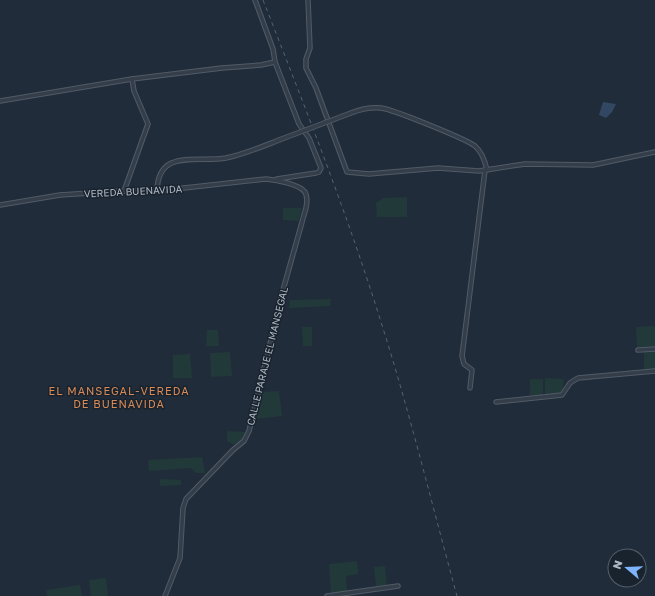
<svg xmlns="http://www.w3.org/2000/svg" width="655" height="596" viewBox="0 0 655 596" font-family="'Golos Text',sans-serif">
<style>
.green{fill:#22393a}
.water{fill:#324862}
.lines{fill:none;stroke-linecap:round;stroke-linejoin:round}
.minor-casing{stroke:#515b67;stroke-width:5.5}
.minor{stroke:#343e4a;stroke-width:3.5}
.rail{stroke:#556271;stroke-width:1;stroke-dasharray:4 4;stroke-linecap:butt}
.minor-bridge-casing{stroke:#515b67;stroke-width:5.5;stroke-linecap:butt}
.minor-bridge{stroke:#343e4a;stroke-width:3.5}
.labels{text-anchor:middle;stroke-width:3;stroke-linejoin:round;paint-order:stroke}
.street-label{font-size:10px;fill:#aeb8c6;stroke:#19232e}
.neighbourhood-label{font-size:11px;letter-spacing:1px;fill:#d78a58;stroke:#19232e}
</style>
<rect width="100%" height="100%" fill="#202c39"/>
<!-- green -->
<g class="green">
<polygon points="407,197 407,217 377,217 376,203 383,198"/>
<polygon points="283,208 302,208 299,221 283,220"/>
<polygon points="331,299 330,306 289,308 290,300"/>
<polygon points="655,326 655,346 637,347 636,327"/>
<polygon points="302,327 312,327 312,346 303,346"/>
<polygon points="207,330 218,330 219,346 206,346"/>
<polygon points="655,350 655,370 644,371 644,351"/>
<polygon points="230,352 232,376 211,377 210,353"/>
<polygon points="190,354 192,378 173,378 173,355"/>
<polygon points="545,378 564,379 562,393 545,394"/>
<rect x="530" y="379" width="13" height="16"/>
<polygon points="279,391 282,416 256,419 263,392"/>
<polygon points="227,431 245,432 241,440 234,445 227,441"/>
<polygon points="202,457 205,473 196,473 191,468 149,471 148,460"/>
<polygon points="160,479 181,480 181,485 160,486"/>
<polygon points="357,561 358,574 346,576 347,591 331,593 329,564"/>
<polygon points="385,566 387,585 376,586 374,567"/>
<polygon points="106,578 108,596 91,596 89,580"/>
<polygon points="80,585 82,596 47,596 46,590"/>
</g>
<!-- water -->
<polygon class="water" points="603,102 616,104 612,112 606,118 599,115"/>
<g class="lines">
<defs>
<g id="minor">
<polyline points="308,0 310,48 306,59 306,68 316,88 347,172 369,174 438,168 479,171 525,164 593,165 655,152"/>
<polyline points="275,62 299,124 309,138 321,168 319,172 316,173 277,179"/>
<polyline points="132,79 222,68 261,65 275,62 273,49 255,0"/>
<polyline points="0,101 132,79 134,91 148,124 124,191"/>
<path d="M351 113C361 109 371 107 381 108 392 109 466 139 475 146 482 152 485 161 487 170"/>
<path d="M157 191C158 148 197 163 226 158 245 154 261 147 279 140"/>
<path d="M0 205 60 195 121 191H157L266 179C276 180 299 184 305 192 308 197 307 203 306 208L283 290 249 431 244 441 233 450 186 499 183 508 180 558 165 596"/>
<polyline points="638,350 655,349"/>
<polyline points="470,388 472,370 464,364 462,356 485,170"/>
<polyline points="496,402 562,395 570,383 578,378 655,371"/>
<polyline points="327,596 398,586"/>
</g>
</defs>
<!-- minor casing -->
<use href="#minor" class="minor-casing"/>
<!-- minor -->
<use href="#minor" class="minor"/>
<!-- rail -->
<path class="rail" d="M263 0C305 107 347 213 381 322 410 413 432 505 457 596"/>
<defs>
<polyline id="minor-bridge" points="279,140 351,113"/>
</defs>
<!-- minor-bridge casing -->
<use href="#minor-bridge" class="minor-bridge-casing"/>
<!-- minor-bridge -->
<use href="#minor-bridge" class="minor-bridge"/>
</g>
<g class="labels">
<!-- street labels -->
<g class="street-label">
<text transform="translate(133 191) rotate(-3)" y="4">VEREDA BUENAVIDA</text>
<text transform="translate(267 356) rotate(-76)" y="4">CALLE PARAJE EL MANSEGAL</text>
</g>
<!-- neighbourhood labels -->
<g class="neighbourhood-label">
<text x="119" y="395">EL MANSEGAL-VEREDA<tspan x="119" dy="13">DE BUENAVIDA</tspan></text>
</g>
</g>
<!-- north arrow -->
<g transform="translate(627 568) rotate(289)"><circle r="19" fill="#19232e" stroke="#555f6b"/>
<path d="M0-3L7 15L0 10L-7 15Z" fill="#7eb4fc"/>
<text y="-6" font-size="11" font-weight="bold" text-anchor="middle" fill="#aeb8c6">N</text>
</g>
</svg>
